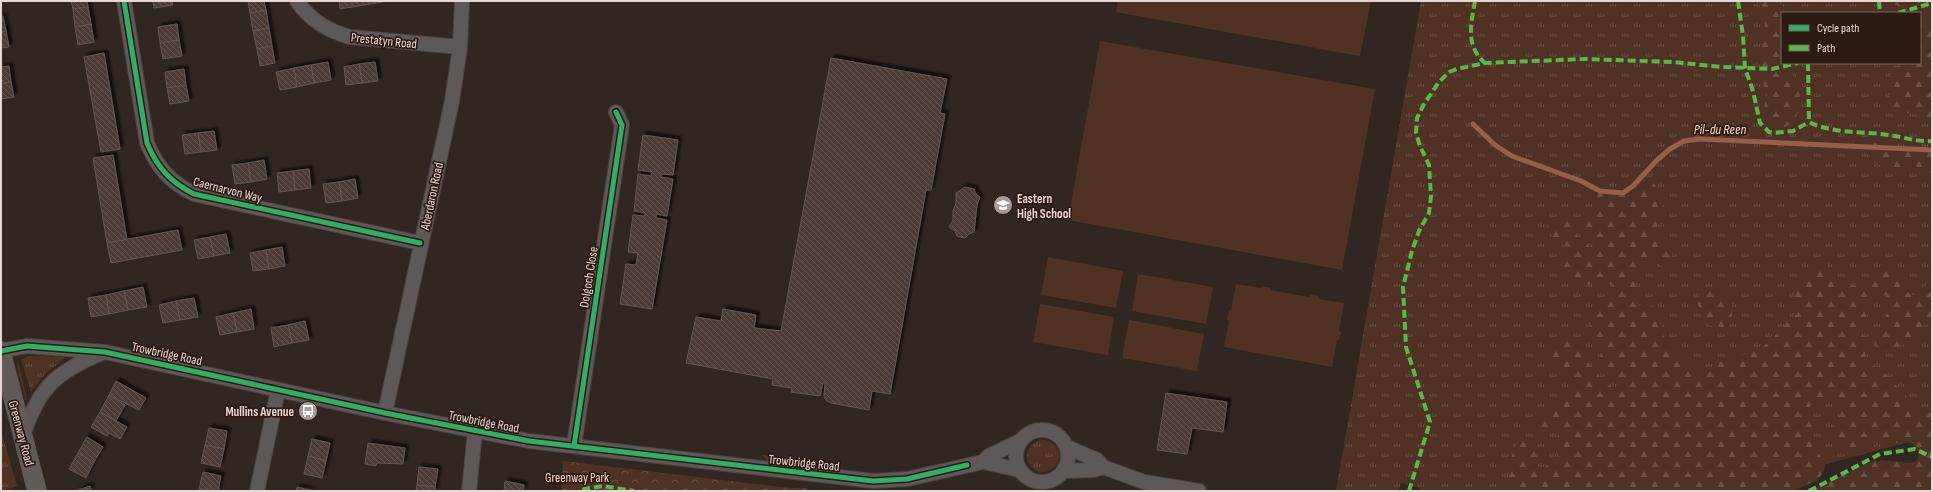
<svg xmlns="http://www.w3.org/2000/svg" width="1933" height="492" viewBox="0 0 1933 492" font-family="'Sofia Sans Condensed',sans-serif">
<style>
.grass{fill:url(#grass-tufts);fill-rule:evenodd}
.forest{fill:url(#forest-firs)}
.park{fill:url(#park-crowns)}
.pitch{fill:#503225}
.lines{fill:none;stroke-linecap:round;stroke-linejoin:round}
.stream{stroke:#955f49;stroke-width:5}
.building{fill:url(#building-back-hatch);stroke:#605652;filter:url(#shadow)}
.street-casing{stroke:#4d433f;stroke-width:16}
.secondary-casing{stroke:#4d433f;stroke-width:20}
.street{stroke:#5e5857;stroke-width:14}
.secondary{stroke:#615b58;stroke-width:19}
.quiet{stroke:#58b947;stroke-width:4;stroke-dasharray:8 4;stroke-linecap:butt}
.cycleway-casing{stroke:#2d1a12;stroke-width:8}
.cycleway{stroke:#2db169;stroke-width:5}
.labels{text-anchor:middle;stroke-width:3.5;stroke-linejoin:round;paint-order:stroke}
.street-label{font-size:13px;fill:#e7d8d3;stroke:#2d1a12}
.poi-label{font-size:13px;font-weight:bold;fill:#e7d8d3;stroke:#2d1a12;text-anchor:start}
.park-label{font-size:13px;fill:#f9d4c6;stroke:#2d1a12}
.water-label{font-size:14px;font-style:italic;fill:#fcd8c9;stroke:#2d1a12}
</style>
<defs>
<pattern id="grass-tufts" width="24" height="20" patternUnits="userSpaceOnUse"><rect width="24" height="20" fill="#503225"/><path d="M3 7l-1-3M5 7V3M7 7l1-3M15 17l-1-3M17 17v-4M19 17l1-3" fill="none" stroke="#694f44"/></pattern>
<pattern id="forest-firs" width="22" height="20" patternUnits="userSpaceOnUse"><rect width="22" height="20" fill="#503225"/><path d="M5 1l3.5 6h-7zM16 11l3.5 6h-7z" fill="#694f44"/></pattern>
<pattern id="park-crowns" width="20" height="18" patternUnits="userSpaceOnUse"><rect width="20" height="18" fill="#503225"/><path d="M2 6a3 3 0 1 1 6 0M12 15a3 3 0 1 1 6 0" fill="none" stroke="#694f44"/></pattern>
<pattern id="building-back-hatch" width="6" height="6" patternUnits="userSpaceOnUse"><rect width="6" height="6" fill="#4c3c35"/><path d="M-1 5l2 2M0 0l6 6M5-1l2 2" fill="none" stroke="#665751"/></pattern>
<filter id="shadow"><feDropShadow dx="3.5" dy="-3.5" stdDeviation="1" flood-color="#0009"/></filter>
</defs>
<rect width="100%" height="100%" fill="#322621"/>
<!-- grass -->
<g class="grass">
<path d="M1421 1H1932V445L1920 439 1726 491H1419L1420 488 1401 483 1398 491H1336ZM1782 13H1920V63H1782Z"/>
<polygon points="30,356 66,357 45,374 31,392 21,359"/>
<polygon points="18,362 27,399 26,401 17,367"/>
<polygon points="1,431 17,486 1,491"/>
<circle cx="1043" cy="456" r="16"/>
<polygon points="763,455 784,457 787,463 767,461"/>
<polygon points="812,461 833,463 827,467 807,465"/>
</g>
<!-- forest -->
<g class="forest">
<path d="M1758 1H1777L1788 11V13H1782V63H1791L1789 67C1802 94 1804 94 1794 123L1778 130 1766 119 1764 107 1767 95 1759 73 1763 56 1761 48 1762 34 1765 24Z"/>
<path d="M1893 1H1925C1915 5 1906 8 1895 5Z"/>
<path d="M1920 16 1932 21V126C1919 112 1911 113 1893 113L1888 108 1887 98 1892 92 1895 82 1889 72 1892 66C1902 66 1910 63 1920 63Z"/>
<polygon points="1874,143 1889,144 1902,149 1932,150 1932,173 1924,171 1915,165 1887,168 1874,162 1868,154"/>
<path d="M1640 177H1648L1661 192 1662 211 1654 239C1658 242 1665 243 1668 246 1675 253 1670 264 1663 268L1654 258C1641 268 1629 290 1638 306 1668 300 1657 326 1666 340 1671 348 1692 366 1699 373L1709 372 1724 359 1734 358 1763 347 1779 332 1790 318 1797 315 1799 310C1786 287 1803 272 1824 262L1829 265 1833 277 1848 285H1856C1863 278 1887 269 1897 267L1902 269C1902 278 1905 283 1906 291L1912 295 1920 294 1932 277V321C1914 329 1921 336 1908 345L1901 344 1895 352H1881C1866 336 1879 336 1884 323 1886 316 1890 310 1893 303L1888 297 1881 294 1869 306 1862 328 1866 349 1865 358 1871 365 1883 371 1908 398 1912 408 1918 412 1932 413V491H1811L1868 463 1881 460 1910 463 1917 461 1919 455 1916 446 1905 441 1893 444 1872 442 1855 450H1845L1837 443 1832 434 1833 425 1841 413V406L1837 401 1828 400 1812 403 1808 409 1811 418 1812 426 1809 435 1812 444 1815 451 1825 460C1827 481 1808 484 1792 491H1513C1513 485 1510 481 1509 476 1508 466 1514 443 1522 438L1529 440 1538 447V466L1544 468 1558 457 1553 443 1563 428 1560 424 1544 432 1538 431 1535 428 1534 423 1540 416 1557 403 1567 389 1580 385C1573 371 1557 368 1549 355 1552 341 1561 335 1573 345 1587 357 1600 386 1620 390L1621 386 1609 368 1603 366 1599 358 1603 352C1600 345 1596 341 1593 335 1587 325 1592 311 1601 305 1607 301 1613 302 1618 297L1617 290C1601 274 1591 282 1576 294L1570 292 1574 278C1569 270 1562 268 1559 260L1571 255 1574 251 1568 246 1558 243 1547 229 1548 221C1557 217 1571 212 1577 221L1575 234 1590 247 1593 246V239L1585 226 1586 219 1596 207 1597 193 1607 189 1627 187Z"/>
<path d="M1711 289C1731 294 1735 300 1731 321L1723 327 1710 326C1700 314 1688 294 1711 289Z"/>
</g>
<!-- park -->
<polygon class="park" points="563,461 790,488 807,488 807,491 561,491"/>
<!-- pitch -->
<g class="pitch">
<polygon points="1118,1 1371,1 1360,56 1116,12"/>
<polygon points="1100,41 1375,89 1342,270 1068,220"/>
<polygon points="1048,257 1123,271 1116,308 1041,295"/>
<polygon points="1138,274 1213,287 1206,324 1132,311"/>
<polygon points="1236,284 1262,288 1262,286 1271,288 1270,290 1309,297 1310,295 1318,296 1318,299 1344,303 1339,331 1341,332 1339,340 1337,340 1332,367 1224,347 1229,321 1227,320 1229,310 1231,310"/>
<polygon points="1040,304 1114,317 1108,355 1033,342"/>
<polygon points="1129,320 1204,334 1197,371 1122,358"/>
</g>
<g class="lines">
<!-- stream -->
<polyline class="stream" points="1473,124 1495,145 1512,156 1581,181 1600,191 1623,193 1633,186 1657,160 1670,149 1684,141 1700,139 1932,150"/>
</g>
<!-- building -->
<g class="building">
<polygon points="71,1 87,1 88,7 73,9"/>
<polygon points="153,1 172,1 173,5 154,8"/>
<polygon points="248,1 264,1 266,10 250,13"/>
<polygon points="339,1 388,1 340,9"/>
<polygon points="88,7 91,24 75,27 73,9"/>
<polygon points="266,10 269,28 253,31 250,13"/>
<polygon points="1,16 3,16 6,31 1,32"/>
<polygon points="91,24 94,42 78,45 75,27"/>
<polygon points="177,24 179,40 160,43 158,27"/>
<polygon points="269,28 272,46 257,49 253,31"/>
<polygon points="6,31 9,47 1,48 1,32"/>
<polygon points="179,40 182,56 163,59 160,43"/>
<polygon points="272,46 275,63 260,66 257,49"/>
<polygon points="104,53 120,149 101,152 84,57"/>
<polygon points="831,58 947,79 940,113 945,114 931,190 926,190 890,394 872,391 869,410 831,403 827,401 824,397 825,383 823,383 820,396 791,392 792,388 772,385 773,379 686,363 696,317 721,321 723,309 756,315 754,328 781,331"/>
<polygon points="328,62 331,80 314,83 311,65"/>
<polygon points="375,62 378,81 362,83 359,64"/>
<polygon points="359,64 362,83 346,85 344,67"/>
<polygon points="311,65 314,83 297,87 294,68"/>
<polygon points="9,66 11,82 1,84 1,67"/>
<polygon points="294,68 297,87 280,90 276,72"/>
<polygon points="184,69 186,85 167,88 165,72"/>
<polygon points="11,82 14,97 1,99 1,84"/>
<polygon points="186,85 189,101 170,104 167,88"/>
<polygon points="214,131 217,150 201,152 198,133"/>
<polygon points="198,133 201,152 185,154 182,135"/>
<polygon points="643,135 678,140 673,175 662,174 661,177 673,179 667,216 656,214 656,218 667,220 652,309 620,304 626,264 636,265 638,253 628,252 633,215 645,216 645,213 634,211 638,174 651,176 652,172 638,170"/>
<polygon points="113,155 127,240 107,243 93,158"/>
<polygon points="264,160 267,179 251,182 248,163"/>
<polygon points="248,163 251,182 235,184 232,165"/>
<polygon points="309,169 311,188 295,190 293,171"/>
<polygon points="293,171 295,190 279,192 277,173"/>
<polygon points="355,179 358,198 342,201 339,182"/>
<polygon points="339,182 342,201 326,203 323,184"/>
<polygon points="965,187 974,189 976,194 980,197 977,205 974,232 969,234 965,238 957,236 955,231 949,227 953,220 953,211 956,203 956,193"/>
<polygon points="178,230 182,250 111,263 107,243"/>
<polygon points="226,234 230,253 214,256 210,237"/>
<polygon points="210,237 214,256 198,259 194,240"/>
<polygon points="282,247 285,266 269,269 266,250"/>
<polygon points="266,250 269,269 253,271 250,253"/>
<polygon points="143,287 147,307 128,310 124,291"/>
<polygon points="124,291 128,310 109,314 106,295"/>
<polygon points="106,295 109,314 91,317 88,298"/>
<polygon points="194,298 198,317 180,320 176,301"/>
<polygon points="176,301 180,320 163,323 159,305"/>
<polygon points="251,309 254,329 237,332 233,313"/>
<polygon points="233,313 237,332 220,335 216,317"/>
<polygon points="305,321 309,340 292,343 288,325"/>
<polygon points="288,325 292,343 274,347 271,328"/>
<polygon points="116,381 146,398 139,410 109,395"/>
<polygon points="1166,393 1227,402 1223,432 1192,428 1187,454 1157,450"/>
<polygon points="109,395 125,405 116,421 100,412"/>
<polygon points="100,412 127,427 120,439 109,433 107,436 91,427"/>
<polygon points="209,428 227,431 224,449 205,445"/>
<polygon points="87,437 103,447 94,462 78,453"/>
<polygon points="312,439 330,443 326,461 308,456"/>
<polygon points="368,443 405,448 403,464 377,463 376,466 365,464"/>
<polygon points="205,445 224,449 220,467 201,463"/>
<polygon points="78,453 94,462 86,478 69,469"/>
<polygon points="308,456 326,461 322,478 304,474"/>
<polygon points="419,467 438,469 435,487 417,485"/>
<polygon points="203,472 221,476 218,491 199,489"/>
<polygon points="505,481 524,485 523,491 504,491"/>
<polygon points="417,485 435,487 435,491 416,491"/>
<polygon points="90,486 91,491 76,491"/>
<polygon points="297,487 314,491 296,491"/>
</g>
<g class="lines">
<defs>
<g id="street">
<path d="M124 1 147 143C157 167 170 182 194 194L420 243"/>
<path d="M297 1C310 20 328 31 350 37L460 47"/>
<polyline points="1,351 27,346 105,352 385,413 529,441 873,481 907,479 983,462 1020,470"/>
<polyline points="385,413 452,101 460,47 462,1"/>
<circle cx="1042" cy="456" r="26"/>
<path d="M23 435C40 385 57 372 104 352"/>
<polyline points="574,446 622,125 616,112"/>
<polyline points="1067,447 1097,460 1103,467 1144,482 1199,491"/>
<polyline points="983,462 989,456 1020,441"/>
<polyline points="1064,471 1094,470 1103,467"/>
<polyline points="257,491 278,390"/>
<polyline points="469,491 475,431"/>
</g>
<polyline id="secondary" points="1,351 37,491"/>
</defs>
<!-- street casing -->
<use href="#street" class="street-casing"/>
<!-- secondary casing -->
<use href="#secondary" class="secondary-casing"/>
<!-- street -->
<use href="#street" class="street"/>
<!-- secondary -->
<use href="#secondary" class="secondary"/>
<!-- quiet -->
<g class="quiet">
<path d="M1475 1C1471 24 1465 46 1485 63"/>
<polyline points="1738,1 1743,36 1745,68 1753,91 1760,123 1769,132 1774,133 1793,131 1809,122"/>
<polyline points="1879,1 1880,13"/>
<polyline points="1898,13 1932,3"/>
<path d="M1808 63 1809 122C1833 134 1862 131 1889 135 1903 137 1917 142 1932 141"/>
<polyline points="584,491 584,489 603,486 634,491"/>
<polyline points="1409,491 1430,422 1406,347 1403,287 1412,251 1419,231 1429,213 1431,196 1429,165 1420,146 1416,133 1417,118 1424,104 1439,82 1449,72 1457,69 1485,63 1584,59 1673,62 1722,67 1772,69 1798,63"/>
<polyline points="1809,491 1880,454 1915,449 1932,457"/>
</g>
<defs>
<g id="cycleway">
<path d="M124 1 147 143C157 167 170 182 194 194L420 243"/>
<polyline points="1,351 27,346 105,352 385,413 529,441 873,481 907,479 967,465"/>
<polyline points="574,446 622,125 616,112"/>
</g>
</defs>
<!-- cycleway casing -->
<use href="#cycleway" class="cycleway-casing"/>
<!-- cycleway -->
<use href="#cycleway" class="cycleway"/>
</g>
<!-- icons -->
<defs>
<symbol id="school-disc" viewBox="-11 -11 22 22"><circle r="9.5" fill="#a89a95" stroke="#2d1a12"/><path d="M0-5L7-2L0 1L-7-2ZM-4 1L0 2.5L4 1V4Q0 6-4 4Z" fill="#fff"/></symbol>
<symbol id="bus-disc" viewBox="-11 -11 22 22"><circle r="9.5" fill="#a89a95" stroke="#2d1a12"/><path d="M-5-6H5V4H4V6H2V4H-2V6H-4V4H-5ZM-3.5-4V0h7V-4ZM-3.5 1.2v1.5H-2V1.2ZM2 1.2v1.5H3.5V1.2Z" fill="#fff"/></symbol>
</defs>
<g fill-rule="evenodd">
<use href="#school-disc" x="992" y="194" width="22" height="22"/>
<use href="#bus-disc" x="297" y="400" width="22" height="22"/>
</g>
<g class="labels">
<!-- street labels -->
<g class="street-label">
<text transform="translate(384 40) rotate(6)" y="5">Prestatyn Road</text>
<text transform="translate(228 189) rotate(14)" y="5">Caernarvon Way</text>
<text transform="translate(431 196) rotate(-78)" y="5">Aberdaron Road</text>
<text transform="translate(588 277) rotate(-81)" y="5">Dolgoch Close</text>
<text transform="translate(167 353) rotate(12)" y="5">Trowbridge Road</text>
<text transform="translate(484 421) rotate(11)" y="5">Trowbridge Road</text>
<text transform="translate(22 433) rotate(75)" y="5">Greenway Road</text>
<text transform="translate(804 462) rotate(6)" y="5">Trowbridge Road</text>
</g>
<!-- poi labels -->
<g class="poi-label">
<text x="1017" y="203">Eastern<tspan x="1017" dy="15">High School</tspan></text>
<text x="294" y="416" text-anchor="end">Mullins Avenue</text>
</g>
<!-- park labels -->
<g class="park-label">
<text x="577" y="482">Greenway Park</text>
</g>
<!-- water labels -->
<g class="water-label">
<text x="1720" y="134">Pil-du Reen</text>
</g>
</g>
<!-- border -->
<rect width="1933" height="492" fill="none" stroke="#e7d8d3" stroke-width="4"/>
<!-- legend -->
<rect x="1781" y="12" width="140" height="52" fill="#2d1a12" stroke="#77665f"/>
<rect x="1789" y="25" width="20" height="6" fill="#2db169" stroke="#77665f"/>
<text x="1817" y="32" font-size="12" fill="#e7d8d3">Cycle path</text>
<rect x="1789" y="45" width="20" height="6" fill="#58b947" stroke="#77665f"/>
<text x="1817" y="52" font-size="12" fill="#e7d8d3">Path</text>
</svg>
